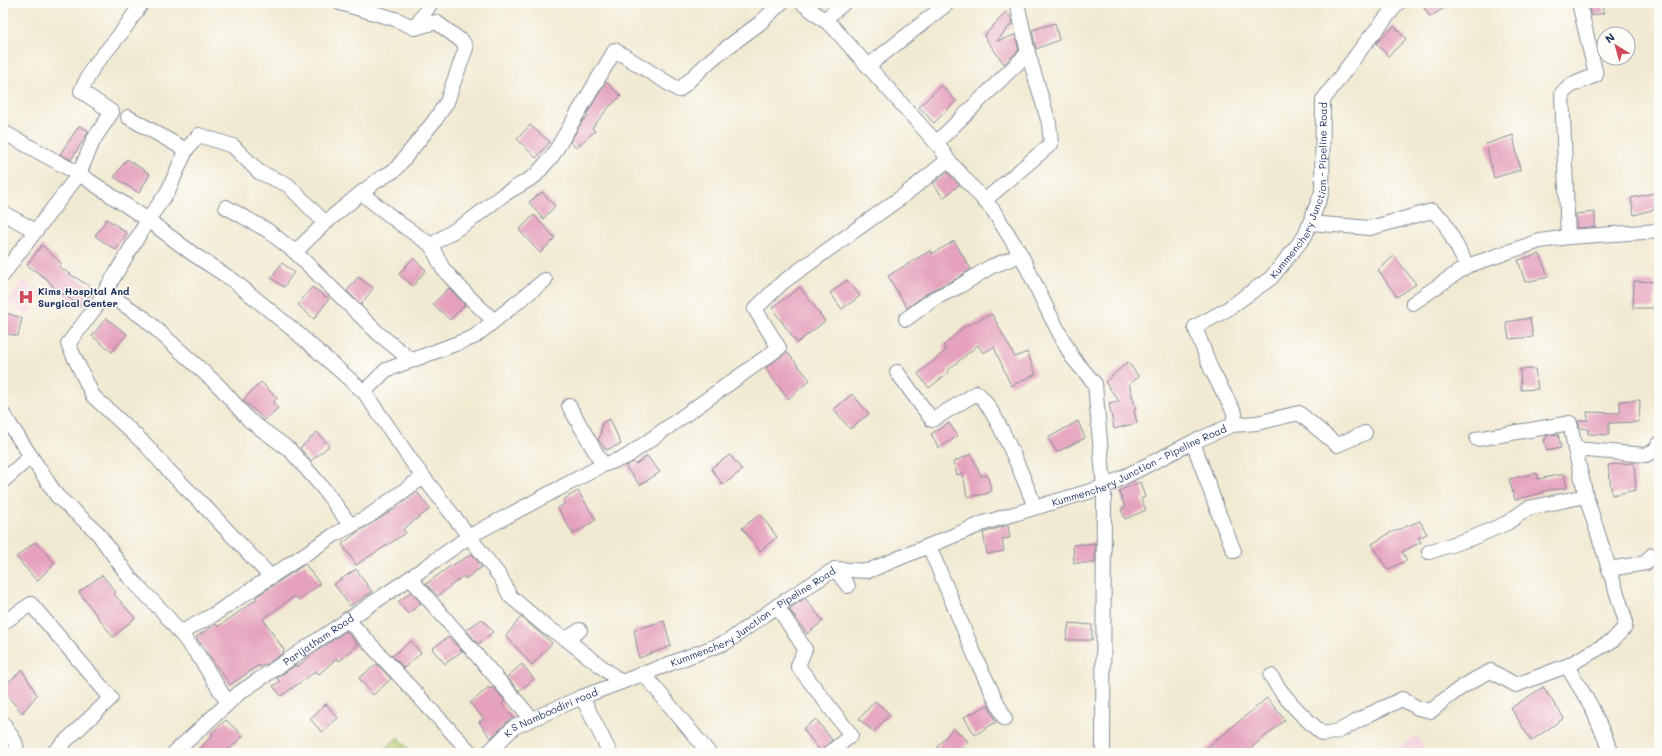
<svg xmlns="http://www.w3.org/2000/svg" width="1662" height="756" viewBox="0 0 1662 756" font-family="Mali,sans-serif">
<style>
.built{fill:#f4cfdd}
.park{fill:url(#park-dots);stroke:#6a7e67}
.building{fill:#e5a1bd}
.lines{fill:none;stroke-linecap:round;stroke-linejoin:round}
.street-casing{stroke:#868c98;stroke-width:16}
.street{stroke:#fff;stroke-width:14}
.labels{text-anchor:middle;stroke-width:3;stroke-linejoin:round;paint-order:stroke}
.street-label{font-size:10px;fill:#1b2f5e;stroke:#fdfcf7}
.poi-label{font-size:10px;font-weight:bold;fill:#1b2f5e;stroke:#fdfcf7;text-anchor:start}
</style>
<defs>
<pattern id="park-dots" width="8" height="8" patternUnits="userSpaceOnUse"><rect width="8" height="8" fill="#bacd70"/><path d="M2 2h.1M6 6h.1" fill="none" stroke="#9fb063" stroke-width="1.8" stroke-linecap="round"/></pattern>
</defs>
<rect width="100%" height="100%" fill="#fdfcf7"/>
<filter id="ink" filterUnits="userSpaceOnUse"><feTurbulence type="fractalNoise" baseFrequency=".025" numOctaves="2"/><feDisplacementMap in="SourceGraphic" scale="8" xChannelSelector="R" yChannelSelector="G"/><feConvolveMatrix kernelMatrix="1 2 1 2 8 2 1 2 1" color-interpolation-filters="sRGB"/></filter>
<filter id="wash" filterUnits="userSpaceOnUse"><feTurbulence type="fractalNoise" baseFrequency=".012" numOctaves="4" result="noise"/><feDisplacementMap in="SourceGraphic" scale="16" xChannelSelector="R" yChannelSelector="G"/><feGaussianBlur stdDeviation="0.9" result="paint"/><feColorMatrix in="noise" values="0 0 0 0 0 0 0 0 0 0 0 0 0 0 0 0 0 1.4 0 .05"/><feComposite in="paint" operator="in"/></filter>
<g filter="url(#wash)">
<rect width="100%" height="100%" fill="#f1ead2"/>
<!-- built -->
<g class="built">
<polygon points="23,280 43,293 29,316 8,302"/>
<polygon points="1417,736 1427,753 1390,753"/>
</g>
<!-- park -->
<polygon class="park" points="398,737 412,753 380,753"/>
<g id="blocks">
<!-- building -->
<g class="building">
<polygon points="1421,3 1452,3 1430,17"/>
<polygon points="1588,3 1601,3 1604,13 1591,16"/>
<polygon points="1006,12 1011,17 1013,22 997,41 1015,35 1019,50 1004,64 984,36"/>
<polygon points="1055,23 1059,40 1036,49 1032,30"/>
<polygon points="1394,26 1406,39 1388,56 1376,43"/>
<polygon points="606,82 621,96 608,108 592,128 595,131 576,148 570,142 583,120 588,117 586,115"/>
<polygon points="941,85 956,101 934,123 919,107"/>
<polygon points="530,125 550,142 536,158 517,139"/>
<polygon points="79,126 89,131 71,160 60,154"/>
<polygon points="1513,135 1520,170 1494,178 1486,144"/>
<polygon points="127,159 150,174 139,193 114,177"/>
<polygon points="947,172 959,185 943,198 933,183"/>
<polygon points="542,192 555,206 543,219 529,202"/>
<polygon points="1654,193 1655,209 1634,215 1631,198"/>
<polygon points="1595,212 1595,227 1576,228 1576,214"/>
<polygon points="534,215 555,238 540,253 519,230"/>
<polygon points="107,219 127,233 116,250 95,236"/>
<polygon points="954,241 971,269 956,279 930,291 907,308 888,276 931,250 932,254"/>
<polygon points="42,245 61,263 59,267 94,289 82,307 54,288 48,280 27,265"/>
<polygon points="1540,254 1548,277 1525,282 1518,260"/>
<polygon points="1394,256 1416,284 1397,297 1378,270"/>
<polygon points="413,258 426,270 413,286 399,274"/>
<polygon points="282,263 294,272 284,287 271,278"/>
<polygon points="358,277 373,288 361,305 347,291"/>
<polygon points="847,280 860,296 842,309 830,293"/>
<polygon points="1634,281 1655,282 1654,308 1633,308"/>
<polygon points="312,287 329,299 314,319 298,305"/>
<polygon points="800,287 825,321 797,343 772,308"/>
<polygon points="449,288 465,305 450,320 433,304"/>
<polygon points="3,312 22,318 18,336 3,333"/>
<polygon points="992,314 1015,357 1027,352 1036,374 1011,386 994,347 983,353 978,345 947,371 949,372 929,388 918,374 946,350 943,346 965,326"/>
<polygon points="106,318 127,334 112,352 92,336"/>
<polygon points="1530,318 1533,337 1509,339 1506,322"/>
<polygon points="787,352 810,380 788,399 765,368"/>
<polygon points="1128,362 1139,377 1129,384 1136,409 1134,410 1137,423 1114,429 1109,403 1119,401 1105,382"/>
<polygon points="1520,369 1535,369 1538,389 1521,390"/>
<polygon points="261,382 277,398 273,403 278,408 265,420 243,400"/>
<polygon points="852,394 869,414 850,429 834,409"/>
<polygon points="1640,400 1639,422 1609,423 1609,435 1588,434 1588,429 1580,428 1578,421 1588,420 1587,412 1620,413 1620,401"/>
<polygon points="610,419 621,444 606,450 598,439 600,437 602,423"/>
<polygon points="1078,421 1085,438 1057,452 1048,438"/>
<polygon points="949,423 958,436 939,448 931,434"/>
<polygon points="317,432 329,446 311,461 300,448"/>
<polygon points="1558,434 1561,448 1547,451 1544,439 1546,439 1546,436"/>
<polygon points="971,454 981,476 987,475 992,491 986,494 967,497 963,473 957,475 953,462"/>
<polygon points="730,455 742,470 723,485 711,468"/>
<polygon points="647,456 660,472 640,485 625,466 633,462 636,464"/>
<polygon points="1634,463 1636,490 1612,495 1608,465"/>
<polygon points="1537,473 1538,479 1564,474 1567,488 1542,491 1542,493 1515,500 1509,479"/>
<polygon points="1140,482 1145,497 1141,499 1146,510 1125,519 1121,509 1125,507 1119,491"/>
<polygon points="578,491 596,520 573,534 558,508 566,503 563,500"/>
<polygon points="417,492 430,509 403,529 406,533 356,565 342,544 359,531 392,511"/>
<polygon points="760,514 777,537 760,551 742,528"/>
<polygon points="1420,521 1427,534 1418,538 1421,542 1402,552 1407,560 1387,570 1372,544 1390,533"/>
<polygon points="1008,525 1010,538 1002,539 1004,551 987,554 983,533"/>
<polygon points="35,542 55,563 37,581 16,557"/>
<polygon points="1095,543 1095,563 1074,563 1073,545"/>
<polygon points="472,554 482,567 465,579 463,576 438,596 426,584 449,567"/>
<polygon points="305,564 320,584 298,600 295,596 263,619 284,650 283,651 284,652 266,665 265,664 260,667 259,665 230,685 196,637 216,624 218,627 257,599 256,597"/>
<polygon points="356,569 372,592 350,606 334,584"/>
<polygon points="102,575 116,592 114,594 135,618 113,637 79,592"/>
<polygon points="411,592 421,603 408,614 398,602"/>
<polygon points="805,598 823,621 807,634 789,609"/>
<polygon points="521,617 552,643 532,665 506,636"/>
<polygon points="482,619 493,632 478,644 466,630"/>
<polygon points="664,621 671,646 639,658 634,630"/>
<polygon points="1069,623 1092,625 1092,640 1066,640"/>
<polygon points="346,631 358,645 339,661 337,658 319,674 316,671 281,696 273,686 280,682 277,678 296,665 297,667 313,654"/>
<polygon points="448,637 462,651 445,664 432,649"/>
<polygon points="411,641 421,653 404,668 392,656"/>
<polygon points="377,664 391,679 373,695 359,678"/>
<polygon points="522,664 534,679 519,691 507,677"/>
<polygon points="22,670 37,695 22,713 3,691 3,687"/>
<polygon points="489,687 491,689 493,687 505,701 502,704 514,718 508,721 491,738 479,722 484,719 470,703"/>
<polygon points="1543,687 1564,718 1531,741 1511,708"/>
<polygon points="1267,698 1285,720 1245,753 1201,753"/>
<polygon points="875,701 890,714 874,732 859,719"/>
<polygon points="326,704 338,718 322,732 310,719"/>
<polygon points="988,705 996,722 975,735 964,717"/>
<polygon points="816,719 832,740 824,747 821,752 803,729"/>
<polygon points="226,720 243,736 225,753 195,753 213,735 211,733"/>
<polygon points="953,728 968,741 958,753 945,753 937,747"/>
</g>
</g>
</g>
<g filter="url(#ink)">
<use href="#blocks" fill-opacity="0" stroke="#868c98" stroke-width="1"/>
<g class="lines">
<defs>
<g id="street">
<polyline points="340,3 395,19 415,28 436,22 463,42 466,48 453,84 447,102 435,120 395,170 378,180 361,193"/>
<polyline points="802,3 833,27 940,147 948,160 993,210 1021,255 1049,313 1072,357 1095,384 1104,487 1103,753"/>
<polyline points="824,20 844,3"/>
<polyline points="415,28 431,3"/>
<polyline points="868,66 948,3"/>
<polyline points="128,117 186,150"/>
<polyline points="3,132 79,174 148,220 193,254 234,281 296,332 364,392 415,466 501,578 510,596 545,626 566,639 621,682"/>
<polyline points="936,143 1028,53"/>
<polyline points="984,201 1051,144 1049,123 1028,53 1017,3"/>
<polyline points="226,207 267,230 295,252 379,334 411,360"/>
<polyline points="3,213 36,231"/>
<polyline points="1310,223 1370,228 1432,211 1443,220 1467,266"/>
<polyline points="1568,237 1562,93 1572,85 1596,75 1579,3"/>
<polyline points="431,245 471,220 503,195 535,176 553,155 615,50 679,90 713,58 760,23 781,3"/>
<polyline points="295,252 325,223 361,193 402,225 431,245 443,269 471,299 494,321 474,337 386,370 364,392"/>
<polyline points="3,275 12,262 79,174 94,139 112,112 81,91 93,67 122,32 142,3"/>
<polyline points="105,292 144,318 220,387 249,420 290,450 323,488 351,526"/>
<polyline points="1413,303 1467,266 1540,241 1568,237 1659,231"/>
<polyline points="906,319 935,298 960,286 990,267 1021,255"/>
<polyline points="494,321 545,280"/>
<path d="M897 372 932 420 977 393C995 406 1026 484 1035 507"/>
<polyline points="569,406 603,465"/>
<polyline points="3,414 57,496 97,532 129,577 164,613 198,655 228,703"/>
<polyline points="1232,425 1257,423 1299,413 1337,445 1365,433"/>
<polyline points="1477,439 1570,423 1575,449"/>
<polyline points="1193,442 1220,517 1234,551"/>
<polyline points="3,481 31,456"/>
<polyline points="1586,496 1625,619 1625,627 1612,641 1567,666 1591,706 1612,753"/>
<polyline points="929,546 978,663 1005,719"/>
<polyline points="1429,552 1472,538 1507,523 1528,508 1586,496 1575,449 1646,455 1654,451 1659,444"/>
<polyline points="835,569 848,586"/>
<polyline points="1609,569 1646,563 1652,555 1659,557"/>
<polyline points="271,577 209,511 169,471 145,444 93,396 68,344 95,308 148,220 168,191 186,150 199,135 233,146 259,172 288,185 325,223"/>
<polyline points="410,578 532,719"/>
<polyline points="777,606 805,649 798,666 851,735 830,753"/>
<polyline points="347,619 471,753"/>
<polyline points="3,623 31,604 111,698 53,753"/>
<polyline points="180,633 213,615 334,535 369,516 423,477"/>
<polyline points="566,639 580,630"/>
<polyline points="643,673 709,753"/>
<path d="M1271 676C1284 699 1303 717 1323 734L1339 731 1370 714 1402 699 1418 708 1431 711C1449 695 1469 681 1491 671L1516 685 1569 665"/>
<polyline points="582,697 610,753"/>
<polyline points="3,723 15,742 18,753"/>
<path id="s1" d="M174 753 239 693 410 578 470 536 603 465 626 457 779 348 755 309 783 282 903 196 948 160"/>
<path id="s2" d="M488 753 514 727 582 697 727 642 777 606 835 569 868 571 984 523 1104 487 1193 442 1232 425 1235 414 1211 369 1195 327 1226 310 1271 278 1305 236 1322 192 1323 100 1367 41 1398 3"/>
</g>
</defs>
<!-- street casing -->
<use href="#street" class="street-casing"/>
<!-- street -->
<use href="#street" class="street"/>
</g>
</g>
<!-- icons -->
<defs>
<symbol id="hospital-bare" viewBox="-9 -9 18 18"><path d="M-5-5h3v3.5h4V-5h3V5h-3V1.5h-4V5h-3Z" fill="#d1495b" stroke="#fdfcf7" stroke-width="2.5" paint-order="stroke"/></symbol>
</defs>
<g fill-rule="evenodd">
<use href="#hospital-bare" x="15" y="286" width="22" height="22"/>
</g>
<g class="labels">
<!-- street labels -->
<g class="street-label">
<text dy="4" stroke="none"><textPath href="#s2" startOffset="1117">Kummenchery Junction - Pipeline Road</textPath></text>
<text dy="4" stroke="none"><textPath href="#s2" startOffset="721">Kummenchery Junction - Pipeline Road</textPath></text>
<text dy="4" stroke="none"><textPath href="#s2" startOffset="301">Kummenchery Junction - Pipeline Road</textPath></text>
<text dy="4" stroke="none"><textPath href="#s1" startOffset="184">Parijatham Road</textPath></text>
<text dy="4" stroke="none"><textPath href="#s2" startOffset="76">K S Namboodiri road</textPath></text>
</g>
<!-- poi labels -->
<g class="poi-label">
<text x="38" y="295">Kims Hospital And<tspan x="38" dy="12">Surgical Center</tspan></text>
</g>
</g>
<!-- margin -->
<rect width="1662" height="756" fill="none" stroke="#fdfcf7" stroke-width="16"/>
<!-- north arrow -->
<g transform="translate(1616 46) rotate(323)"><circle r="19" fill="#fdfcf7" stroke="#a3aaba"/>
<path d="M0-3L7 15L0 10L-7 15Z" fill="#d1495b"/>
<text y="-6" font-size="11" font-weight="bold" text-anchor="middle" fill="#1b2f5e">N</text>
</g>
</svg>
